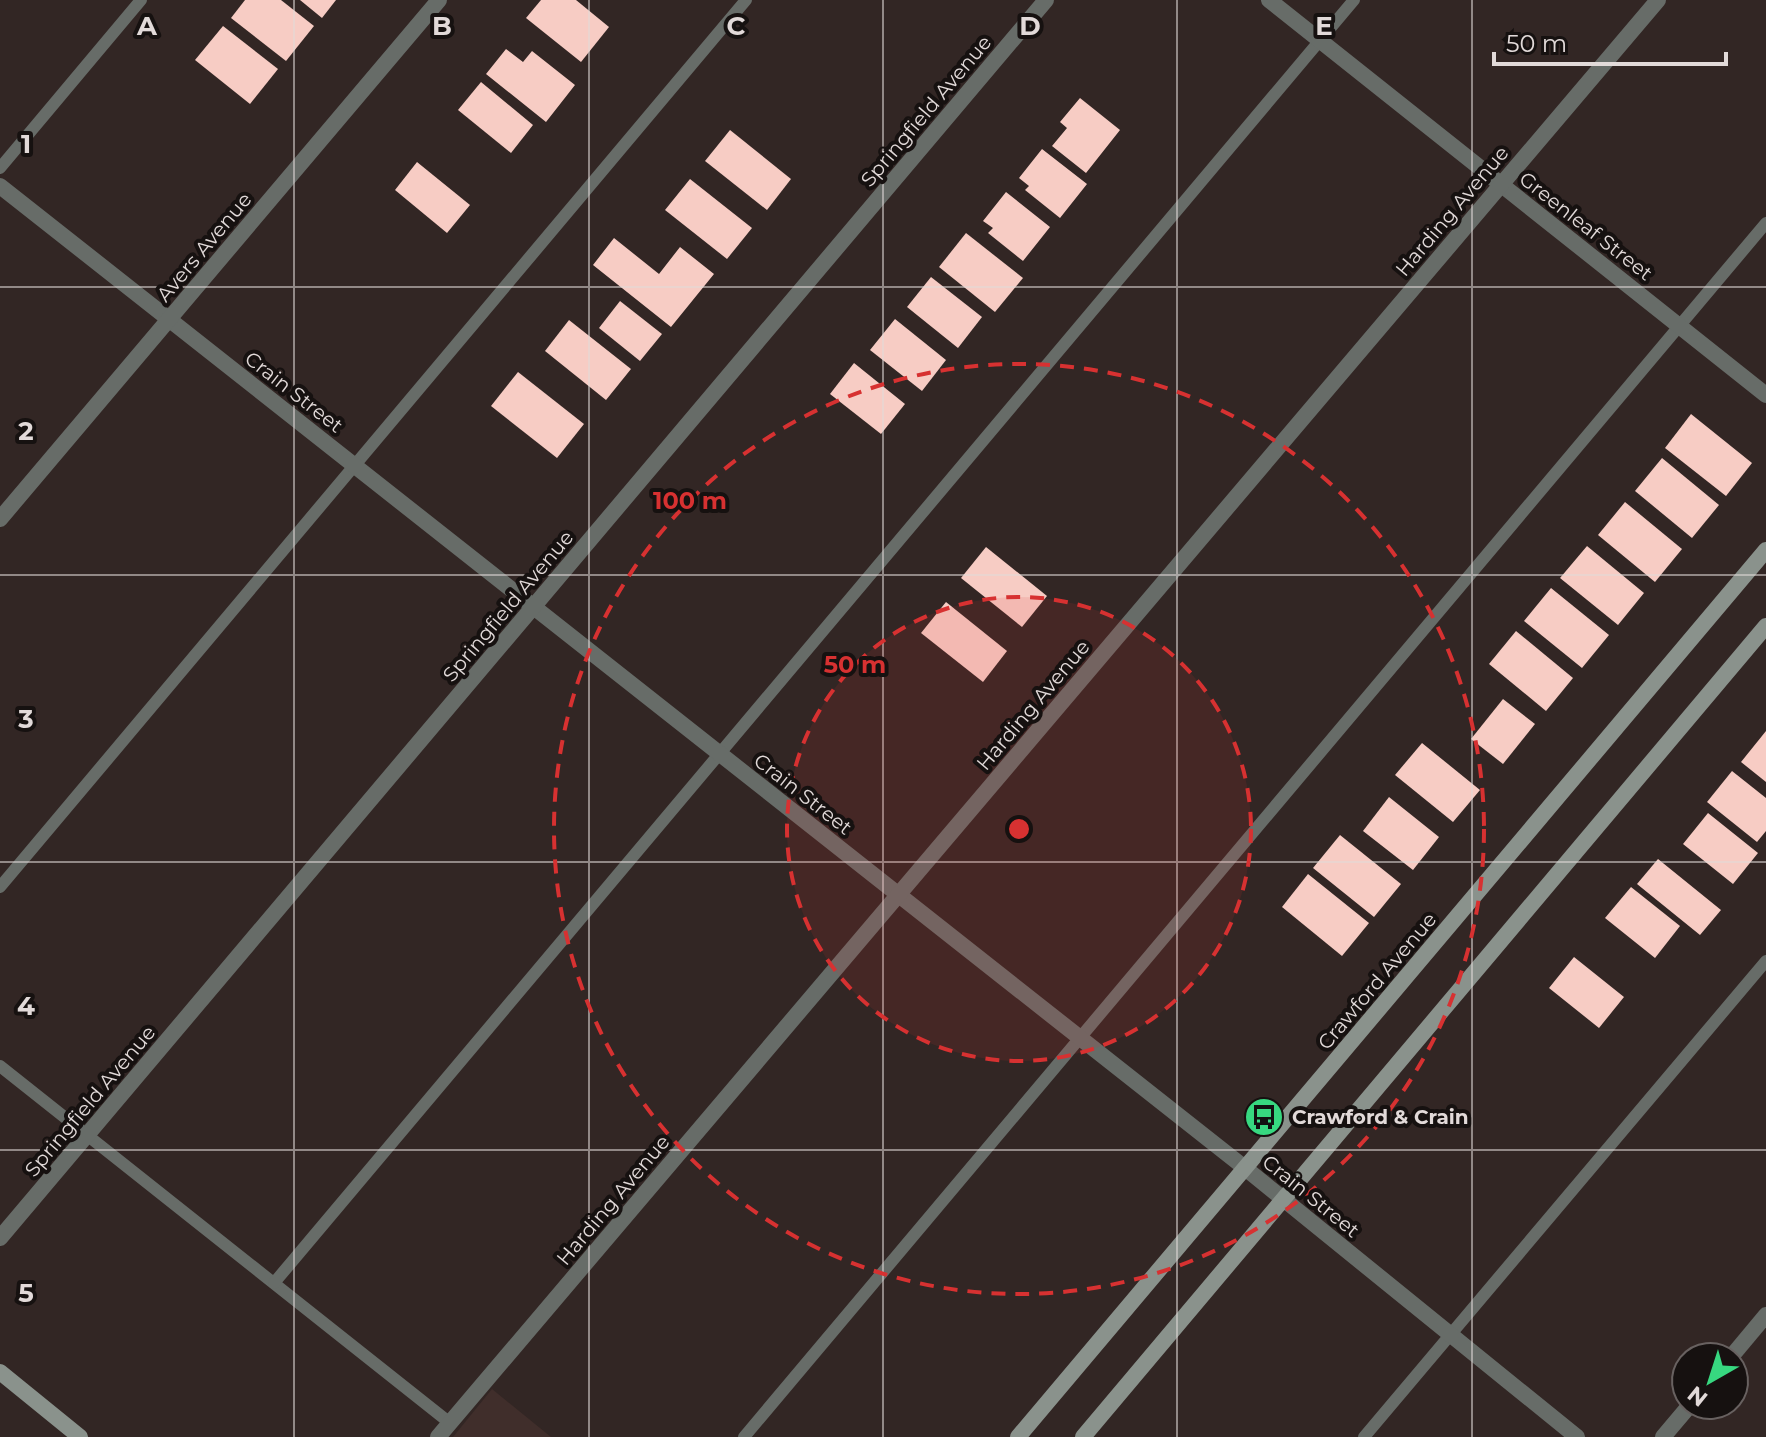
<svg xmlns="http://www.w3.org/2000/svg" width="1766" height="1437" viewBox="0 0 1766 1437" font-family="Montserrat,sans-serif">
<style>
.built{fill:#402e2b}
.building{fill:#f7ccc4}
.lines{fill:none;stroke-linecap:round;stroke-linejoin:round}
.service{stroke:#676c68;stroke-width:12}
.minor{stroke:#676c68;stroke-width:16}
.secondary{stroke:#8a928c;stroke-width:16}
.grid{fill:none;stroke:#e2dad9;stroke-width:2;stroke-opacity:0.55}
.ring{fill:none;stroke:#d73131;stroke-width:4;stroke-dasharray:14 10}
.labels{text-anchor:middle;stroke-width:8;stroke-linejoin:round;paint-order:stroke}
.street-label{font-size:20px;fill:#e2dad9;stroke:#161110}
.poi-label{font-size:20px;font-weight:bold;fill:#e2dad9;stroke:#161110;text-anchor:start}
.grid-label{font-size:26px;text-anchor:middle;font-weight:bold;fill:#e2dad9;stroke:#161110;stroke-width:8;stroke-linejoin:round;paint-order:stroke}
.centre{fill:#d73131;stroke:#161110;stroke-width:4}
.ring-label{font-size:24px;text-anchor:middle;font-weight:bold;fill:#d73131;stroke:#161110;stroke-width:8;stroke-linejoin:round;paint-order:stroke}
</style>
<rect width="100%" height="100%" fill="#322624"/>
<!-- built -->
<polygon class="built" points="492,1389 551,1437 552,1437 453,1437"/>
<!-- building -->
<g class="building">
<polygon points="245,0 281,0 314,26 286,61 231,18"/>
<polygon points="300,0 336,0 322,18"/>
<polygon points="541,0 576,0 609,27 581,62 526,18"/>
<polygon points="223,26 278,69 250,104 195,60"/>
<polygon points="506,49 523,62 532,51 575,85 546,122 486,74"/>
<polygon points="481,82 533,125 511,153 458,110"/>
<polygon points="1080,98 1120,130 1086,173 1052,146 1067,128 1060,122"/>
<polygon points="730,130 791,179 767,210 705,161"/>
<polygon points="1042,149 1087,184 1060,218 1025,190 1029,186 1019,178"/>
<polygon points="417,162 470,205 447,233 395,190"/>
<polygon points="690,179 752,228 727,259 665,210"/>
<polygon points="1006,192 1050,227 1023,261 988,233 993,228 983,221"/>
<polygon points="966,233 1023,278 995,312 939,267"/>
<polygon points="614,238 659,274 680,247 714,274 671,327 593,265"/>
<polygon points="931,277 982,317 958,348 907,307"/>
<polygon points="620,301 662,334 640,361 599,328"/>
<polygon points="895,319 946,360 922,391 870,350"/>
<polygon points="569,320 631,369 606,400 545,351"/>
<polygon points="854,363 905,404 881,434 830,394"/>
<polygon points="518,372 584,424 557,458 491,406"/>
<polygon points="1691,414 1752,463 1726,496 1665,448"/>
<polygon points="1662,458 1719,505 1692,538 1635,491"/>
<polygon points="1625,502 1682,549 1655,582 1598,535"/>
<polygon points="1587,546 1644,593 1618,625 1560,578"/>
<polygon points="986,547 1047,596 1022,627 961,578"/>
<polygon points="1551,588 1609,635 1582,668 1524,621"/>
<polygon points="946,602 1007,651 983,682 921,633"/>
<polygon points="1516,631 1573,678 1546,711 1489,664"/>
<polygon points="1503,699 1535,724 1503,764 1471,739"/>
<polygon points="1766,731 1766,782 1741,762"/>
<polygon points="1422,743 1480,790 1453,822 1395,775"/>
<polygon points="1732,771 1766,798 1766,831 1757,842 1707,802"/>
<polygon points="1389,797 1439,837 1413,870 1363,831"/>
<polygon points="1708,813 1758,853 1733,884 1683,844"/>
<polygon points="1340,835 1401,884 1374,917 1313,868"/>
<polygon points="1658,859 1721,910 1700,935 1637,884"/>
<polygon points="1308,874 1369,923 1342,956 1282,907"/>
<polygon points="1631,887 1680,926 1655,958 1605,918"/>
<polygon points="1574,957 1624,997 1599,1028 1549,988"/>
</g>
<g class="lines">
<!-- service -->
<g class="service">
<polyline points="0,168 141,0"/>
<polyline points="0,887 746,0"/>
<polyline points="0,1066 450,1423"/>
<polyline points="274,1283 1354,0"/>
<polyline points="744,1437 1766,223"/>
<polyline points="1364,1437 1766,961"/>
</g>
<!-- minor -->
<g class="minor">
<polyline points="1269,0 1766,395"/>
<polyline points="0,186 1245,1168 1577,1437"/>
<polyline points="0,519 439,0"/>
<polyline points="0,1238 1046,0"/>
<polyline points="1731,1357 1766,1315"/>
<polyline points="438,1437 1658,0"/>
<polyline points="1663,1437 1690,1405"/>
</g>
<!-- secondary -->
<g class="secondary">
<polyline points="0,1372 80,1437"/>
<polyline points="1018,1437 1766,550"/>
<polyline points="1083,1437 1766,626"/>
</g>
</g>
<!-- grid -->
<path class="grid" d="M294 0V1437M589 0V1437M883 0V1437M1177 0V1437M1472 0V1437M0 287H1766M0 575H1766M0 862H1766M0 1150H1766"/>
<!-- distance rings -->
<circle cx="1019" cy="829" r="232" fill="#d73131" fill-opacity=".12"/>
<g class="ring">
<circle cx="1019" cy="829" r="232"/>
<circle cx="1019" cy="829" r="465"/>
</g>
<!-- icons -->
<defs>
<symbol id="bus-disc" viewBox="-11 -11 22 22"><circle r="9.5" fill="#37d880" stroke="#161110"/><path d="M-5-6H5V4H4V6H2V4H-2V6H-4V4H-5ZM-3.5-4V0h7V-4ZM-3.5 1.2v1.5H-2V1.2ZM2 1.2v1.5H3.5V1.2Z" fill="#111"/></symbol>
</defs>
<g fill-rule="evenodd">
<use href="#bus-disc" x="1242" y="1095" width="44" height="44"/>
</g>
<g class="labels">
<!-- street labels -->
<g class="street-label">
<text transform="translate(926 111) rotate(-50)" y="7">Springfield Avenue</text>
<text transform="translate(1452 211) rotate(-50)" y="7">Harding Avenue</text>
<text transform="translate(1586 226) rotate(38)" y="7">Greenleaf Street</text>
<text transform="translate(204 247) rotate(-50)" y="7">Avers Avenue</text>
<text transform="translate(294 392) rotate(38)" y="7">Crain Street</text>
<text transform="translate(508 606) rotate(-50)" y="7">Springfield Avenue</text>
<text transform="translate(1033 705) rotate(-50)" y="7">Harding Avenue</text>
<text transform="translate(803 794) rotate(38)" y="7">Crain Street</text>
<text transform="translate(1377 981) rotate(-50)" y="7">Crawford Avenue</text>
<text transform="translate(90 1101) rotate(-50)" y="7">Springfield Avenue</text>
<text transform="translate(1311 1196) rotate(39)" y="7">Crain Street</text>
<text transform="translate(613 1200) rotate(-50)" y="7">Harding Avenue</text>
</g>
<!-- poi labels -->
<g class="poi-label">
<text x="1292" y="1124">Crawford &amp; Crain</text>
</g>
</g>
<g class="grid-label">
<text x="147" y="35">A</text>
<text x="442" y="35">B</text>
<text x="736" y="35">C</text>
<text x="1030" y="35">D</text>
<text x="1324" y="35">E</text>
<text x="26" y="153">1</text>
<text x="26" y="440">2</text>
<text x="26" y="728">3</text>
<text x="26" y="1015">4</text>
<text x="26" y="1302">5</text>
</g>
<circle cx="1019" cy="829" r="12" class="centre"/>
<g class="ring-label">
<text x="690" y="509">100 m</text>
<text x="855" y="673">50 m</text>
</g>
<!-- north arrow -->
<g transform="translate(1710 1381) rotate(219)"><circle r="38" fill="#161110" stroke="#686160" stroke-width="2"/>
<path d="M0-6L14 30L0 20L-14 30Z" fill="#37d880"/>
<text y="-12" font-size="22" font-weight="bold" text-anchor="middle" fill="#e2dad9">N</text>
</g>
<!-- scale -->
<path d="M1494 52v12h232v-12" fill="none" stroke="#e2dad9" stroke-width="4"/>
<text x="1506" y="52" font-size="24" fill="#e2dad9" stroke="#161110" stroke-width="6" paint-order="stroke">50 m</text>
</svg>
